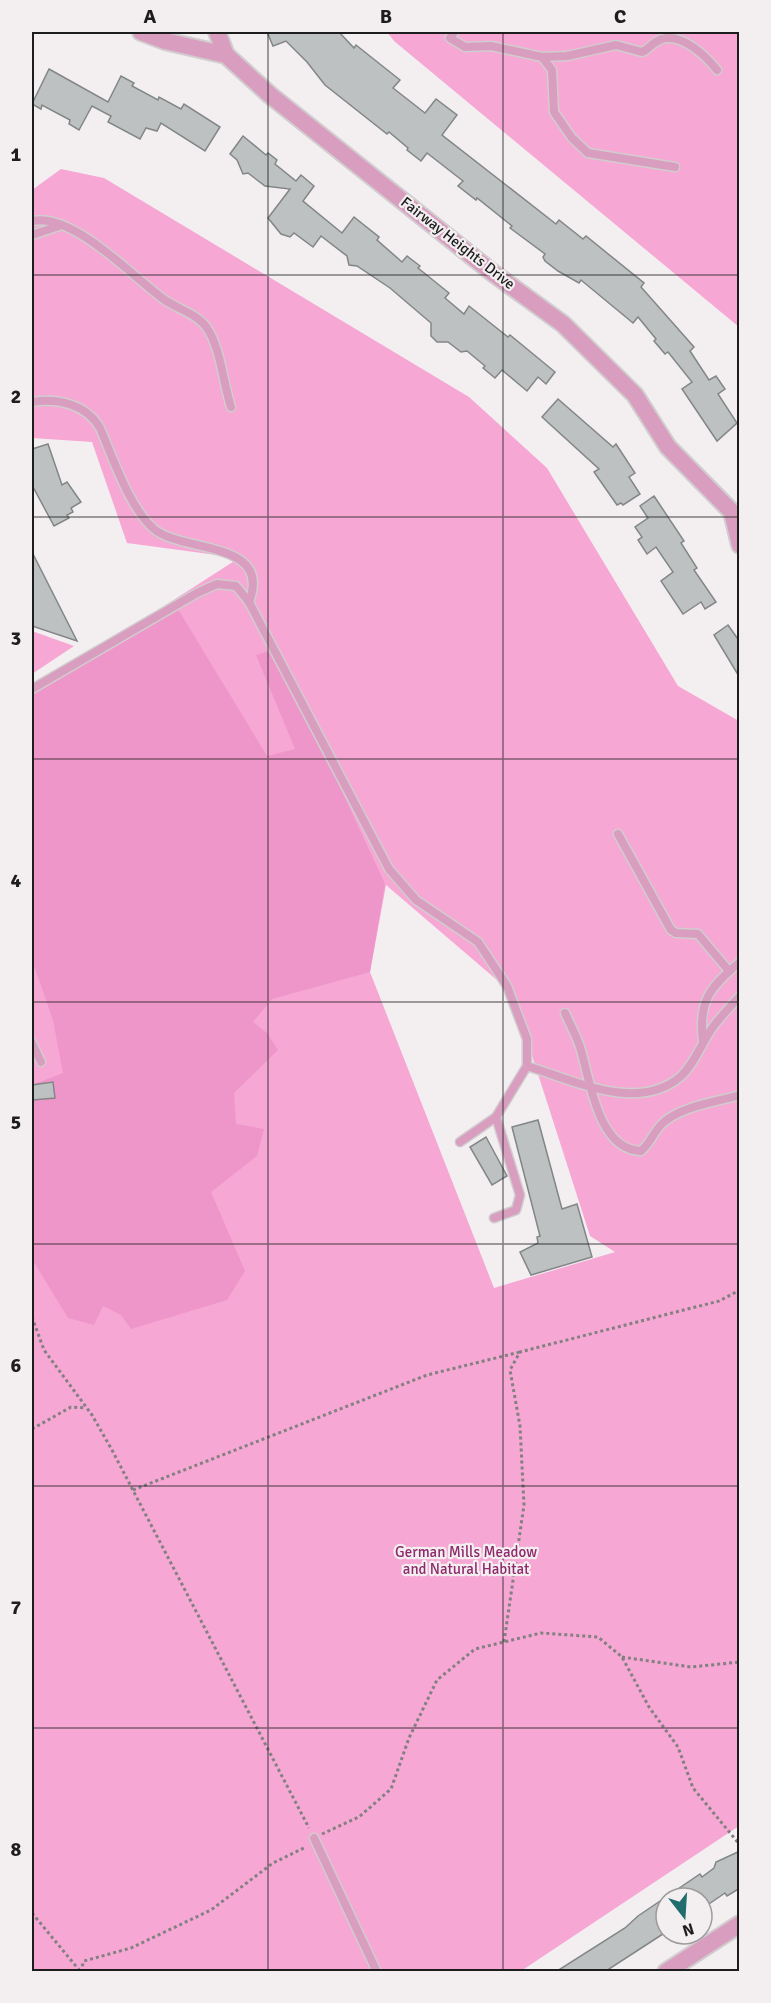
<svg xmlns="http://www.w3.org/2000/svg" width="771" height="2003" viewBox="0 0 771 2003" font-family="Signika,sans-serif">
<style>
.green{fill:#f6a7d4;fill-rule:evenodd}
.forest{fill:#ee96c9}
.building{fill:#bdc1c1;stroke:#828686;stroke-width:1.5}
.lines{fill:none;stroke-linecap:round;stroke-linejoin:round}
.service-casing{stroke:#d1cdcf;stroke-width:11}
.minor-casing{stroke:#d1cdcf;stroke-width:20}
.path{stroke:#828081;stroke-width:3;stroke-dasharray:3 3;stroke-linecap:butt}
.service{stroke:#d99ebf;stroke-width:8}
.minor{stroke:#d99ebf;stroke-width:16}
.grid{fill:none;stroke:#1e1d1d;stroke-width:1.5;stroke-opacity:0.55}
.labels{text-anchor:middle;stroke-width:4.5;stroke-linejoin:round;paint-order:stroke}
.street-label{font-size:15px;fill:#1e1d1d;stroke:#f3eff1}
.park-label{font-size:15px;fill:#8e296b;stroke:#f3eff1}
.neatline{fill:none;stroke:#1e1d1d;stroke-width:2}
.grid-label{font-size:20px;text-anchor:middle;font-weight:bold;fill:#1e1d1d}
</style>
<rect width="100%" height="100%" fill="#f3eff1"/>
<!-- green -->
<g class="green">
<polygon points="387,32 739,32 739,327 394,41"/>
<path d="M61 169 104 178 469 397 547 468 678 686 739 721V1826L521 1971H32V691L239 558 127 543 92 442 32 438V190ZM386 885 512 993 590 1236 615 1252 494 1288 370 972Z"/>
<polygon points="32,631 74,646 32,674"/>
</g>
<!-- forest -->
<polygon class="forest" points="173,601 267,756 295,749 256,655 276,649 385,884 370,972 272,999 253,1022 267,1033 278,1050 234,1093 236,1124 264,1129 257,1156 211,1192 245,1271 227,1300 131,1329 121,1315 103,1306 94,1325 68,1318 32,1259 32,1085 63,1073 53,1020 32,960 32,691"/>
<!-- building -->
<g class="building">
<polygon points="267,32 339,32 354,48 356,45 400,80 393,88 425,113 436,99 457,115 442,135 556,224 559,220 583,239 586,236 644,283 641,287 694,347 690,351 709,380 716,376 725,389 718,394 737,423 717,441 682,389 692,382 668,352 665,354 654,341 656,339 638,317 633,323 581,280 579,283 558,271 545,261 543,257 545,254 510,228 512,226 477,198 476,200 458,186 463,181 427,153 421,161 407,150 408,148 389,132 387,134 325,85 307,62 286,41 273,46"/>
<polygon points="49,69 108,102 121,76 134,83 132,86 158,100 159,97 181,109 184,104 220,127 205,151 161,123 157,131 146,128 140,139 108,122 111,116 92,106 79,130 69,124 70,120 42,105 41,109 32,104"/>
<polygon points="243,136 266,155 268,153 277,160 275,164 296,181 301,175 314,186 303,201 342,233 354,217 379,237 377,240 402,262 407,256 420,266 418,268 449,293 445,298 464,314 469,306 508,337 510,335 555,372 546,384 538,377 527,391 502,370 495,378 483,368 485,366 467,351 461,352 448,342 437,342 431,336 431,323 390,288 357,266 349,265 347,256 321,236 313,247 294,233 290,237 281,234 268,218 290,189 265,186 248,173 243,174 237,160 230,154"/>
<polygon points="558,399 613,447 616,444 635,473 629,477 640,494 623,505 621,503 617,505 594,472 599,469 542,417"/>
<polygon points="48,444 62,485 67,482 81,502 71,508 73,512 67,515 69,518 54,526 32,485 32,449"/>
<polygon points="654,496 684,541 681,543 697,568 694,570 716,602 705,609 701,602 683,614 661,581 673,572 656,547 647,554 638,540 642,537 635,527 648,518 640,506"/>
<polygon points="32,552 77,641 32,626"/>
<polygon points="728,625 740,642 740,678 714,635"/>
<polygon points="53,1082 55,1098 33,1100 32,1085"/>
<polygon points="538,1120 562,1209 577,1204 592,1257 531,1275 520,1252 538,1243 537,1237 540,1236 512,1127"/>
<polygon points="486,1137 507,1176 492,1185 470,1147"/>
<polygon points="740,1851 740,1888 727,1896 725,1893 706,1906 702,1898 666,1898 666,1932 606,1971 557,1971 625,1928 638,1916 700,1874 702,1877 714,1868 716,1862"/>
</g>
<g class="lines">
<defs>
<g id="service">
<path d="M454 32 450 38 465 47 491 46 542 57 567 56 616 45 642 52C649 49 654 41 662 39 682 33 706 56 717 70"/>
<polyline points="542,57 552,70 554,112 572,138 588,153 675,167"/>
<path d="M32 221C72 212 131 275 162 298 176 309 197 313 207 328 221 349 223 383 231 407"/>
<polyline points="32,235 59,226"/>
<path d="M32 402C58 398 86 404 100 428 113 458 130 509 154 529 182 553 273 540 249 602"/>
<path d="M32 689 197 593 217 584 236 586 249 602 389 869 416 900 478 942 507 986 527 1039V1066C573 1080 637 1113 680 1077 694 1065 702 1042 713 1027 721 1016 731 1006 740 996"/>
<polyline points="618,834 671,930 676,933 698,934 729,971"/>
<path d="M565 1013C570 1024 576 1035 580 1047 590 1078 597 1150 641 1151 651 1143 654 1130 664 1122 683 1106 716 1102 740 1095"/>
<path d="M703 1041C698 1001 710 987 740 962"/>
<polyline points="32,1043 41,1062"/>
<polyline points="460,1142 496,1117"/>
<polyline points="494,1218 516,1210 520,1195 496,1117 527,1066"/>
<polyline points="314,1838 377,1972"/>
</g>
<g id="minor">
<polyline points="141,32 165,41 226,55 270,95 493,273 563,324 635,395 668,447 732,512 740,545"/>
<polyline points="217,32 226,55"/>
<polyline points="666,1972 740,1924"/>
</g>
</defs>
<!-- service casing -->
<use href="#service" class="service-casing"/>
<!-- minor casing -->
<use href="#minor" class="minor-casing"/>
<!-- path -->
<g class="path">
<polyline points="32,1317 44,1350 92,1415 112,1450 309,1828"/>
<polyline points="32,1429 71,1407 86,1408"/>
<polyline points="133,1490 427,1375 520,1352"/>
<polyline points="504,1642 524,1505 520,1426 510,1370 520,1352 719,1301 740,1290"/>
<polyline points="622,1657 691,1667 740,1662"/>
<polyline points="322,1834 359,1817 391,1789 409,1738 437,1680 475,1649 541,1633 598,1637 622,1657 649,1707 678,1747 693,1788 740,1845"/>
<polyline points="32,1913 80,1971"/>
<polyline points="80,1972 84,1961 131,1948 211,1910 273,1863 306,1847"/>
</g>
<!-- service -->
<use href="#service" class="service"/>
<!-- minor -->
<use href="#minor" class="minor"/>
</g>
<!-- grid -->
<path class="grid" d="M268 32V1972M503 32V1972M32 275H740M32 517H740M32 759H740M32 1002H740M32 1244H740M32 1486H740M32 1728H740"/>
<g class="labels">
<!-- street labels -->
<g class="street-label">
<text transform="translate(458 243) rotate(38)" y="5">Fairway Heights Drive</text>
</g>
<!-- park labels -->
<g class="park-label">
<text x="466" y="1557">German Mills Meadow<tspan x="466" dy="17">and Natural Habitat</tspan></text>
</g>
</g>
<!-- border -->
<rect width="771" height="2003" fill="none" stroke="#f3eff1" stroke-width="66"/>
<!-- north arrow -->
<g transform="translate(684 1916) rotate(163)"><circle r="28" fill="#f3eff1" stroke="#9e9b9c" stroke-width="1.5"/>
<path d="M0-4.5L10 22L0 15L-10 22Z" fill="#216d6d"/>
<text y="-9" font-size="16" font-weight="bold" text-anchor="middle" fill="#1e1d1d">N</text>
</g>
<rect x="33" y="33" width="705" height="1937" class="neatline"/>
<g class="grid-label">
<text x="150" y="23">A</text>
<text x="386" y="23">B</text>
<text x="620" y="23">C</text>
<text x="16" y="161">1</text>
<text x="16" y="403">2</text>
<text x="16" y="645">3</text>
<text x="16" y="887">4</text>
<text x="16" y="1129">5</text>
<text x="16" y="1372">6</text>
<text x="16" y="1614">7</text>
<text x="16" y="1856">8</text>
</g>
</svg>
